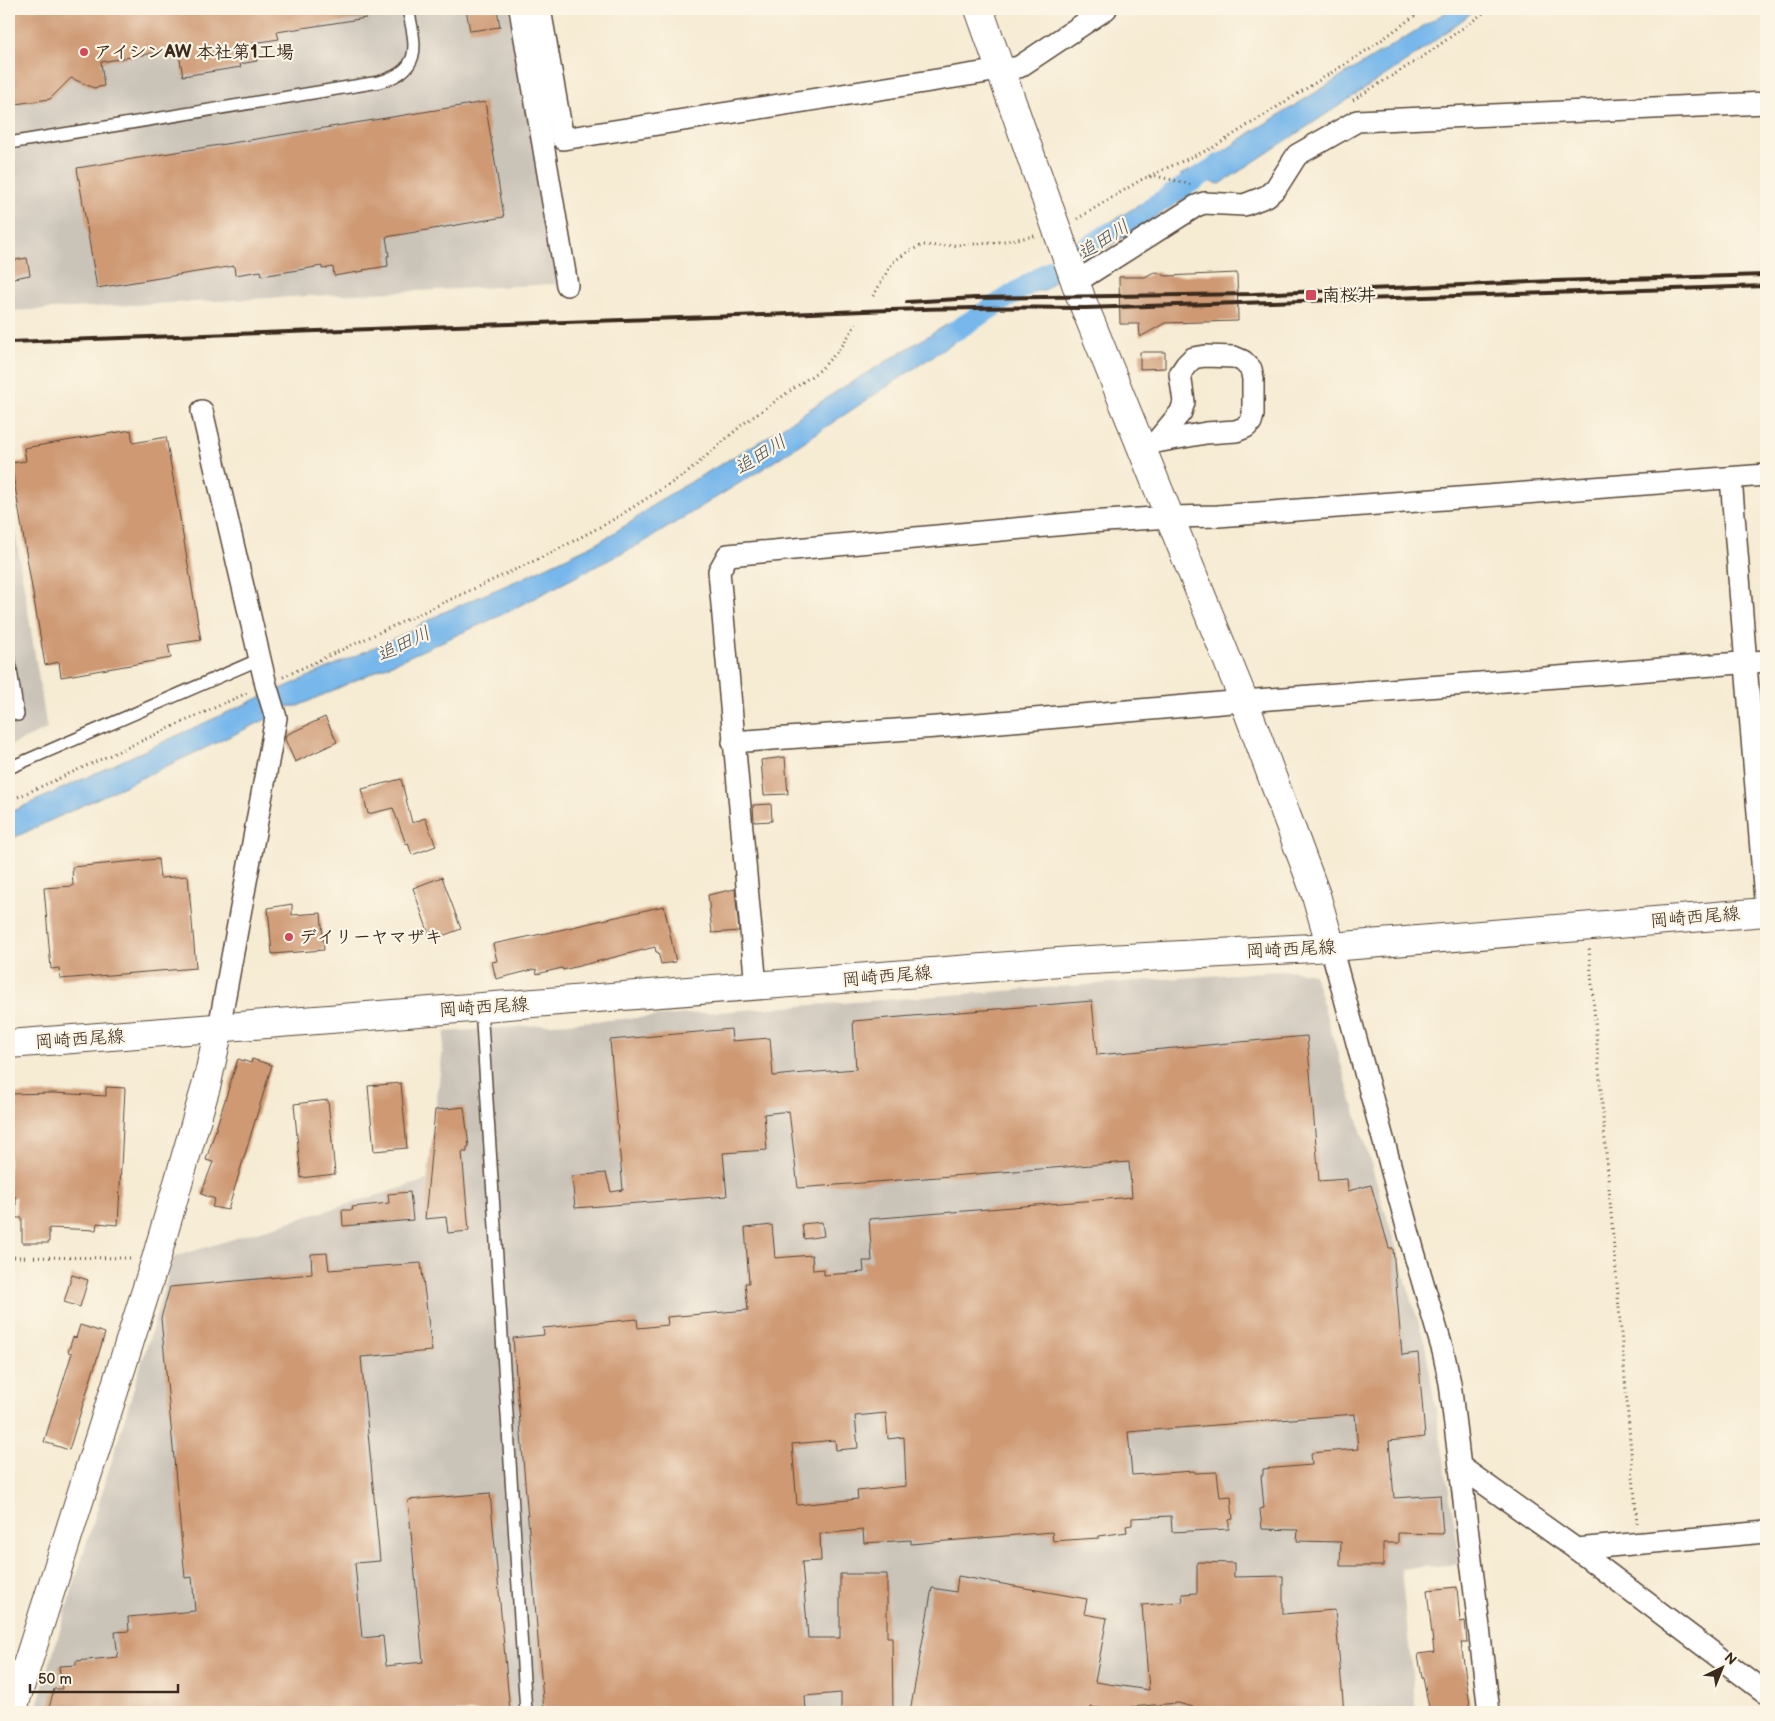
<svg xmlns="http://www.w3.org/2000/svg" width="1775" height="1721" viewBox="0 0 1775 1721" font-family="'Balsamiq Sans','Klee One',sans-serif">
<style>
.industrial{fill:#cac3b8}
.water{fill:#77b7eb;stroke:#597084}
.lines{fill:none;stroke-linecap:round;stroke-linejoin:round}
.canal{stroke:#77b7eb;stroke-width:21}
.building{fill:#ce9973;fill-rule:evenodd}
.service-casing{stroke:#574739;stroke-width:14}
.minor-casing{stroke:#574739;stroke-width:24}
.tertiary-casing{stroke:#574739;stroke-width:30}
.primary-casing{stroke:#574739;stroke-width:30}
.path{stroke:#574739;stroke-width:3;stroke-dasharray:1 4;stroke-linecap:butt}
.service{stroke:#fff;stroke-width:11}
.minor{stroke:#fff;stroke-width:21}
.tertiary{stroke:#fff;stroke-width:28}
.primary{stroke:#fff;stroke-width:28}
.rail{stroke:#3b2a1e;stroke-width:4}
.poi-dot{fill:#d1495b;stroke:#fcf5e5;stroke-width:2}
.labels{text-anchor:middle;stroke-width:4.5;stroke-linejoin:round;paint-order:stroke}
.poi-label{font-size:18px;font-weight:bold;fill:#3b2a1e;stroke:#fcf5e5;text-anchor:start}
.street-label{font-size:18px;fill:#3b2a1e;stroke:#fcf5e5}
.water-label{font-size:19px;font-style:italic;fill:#4d545c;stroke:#fcf5e5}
</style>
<rect width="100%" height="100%" fill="#fcf5e5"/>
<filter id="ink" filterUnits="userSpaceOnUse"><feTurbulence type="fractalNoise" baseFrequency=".02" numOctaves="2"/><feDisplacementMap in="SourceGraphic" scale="10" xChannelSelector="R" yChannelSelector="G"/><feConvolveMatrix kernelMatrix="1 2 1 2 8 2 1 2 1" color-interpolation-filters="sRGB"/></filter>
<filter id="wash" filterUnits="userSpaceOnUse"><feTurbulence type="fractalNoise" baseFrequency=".0096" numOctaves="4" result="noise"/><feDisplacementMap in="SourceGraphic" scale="20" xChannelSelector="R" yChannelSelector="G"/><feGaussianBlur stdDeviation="1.12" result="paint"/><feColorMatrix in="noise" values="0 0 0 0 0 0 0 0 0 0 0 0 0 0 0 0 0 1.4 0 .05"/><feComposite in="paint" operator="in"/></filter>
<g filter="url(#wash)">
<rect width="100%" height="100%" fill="#f6ebd3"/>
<!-- industrial -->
<g class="industrial">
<polygon points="9,9 510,9 557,284 9,311"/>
<polygon points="9,495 47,729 9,746"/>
<polygon points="1289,970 1314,974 1425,1344 1461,1564 1401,1569 1416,1712 35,1712 174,1257 427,1180 445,1032"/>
</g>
<!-- water -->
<g class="water">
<polygon points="1451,9 1477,9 1410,59 1220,184 1180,175 1211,160 1250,133"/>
<polygon points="1166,189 1192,194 1091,257 1084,238"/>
<polygon points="1046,266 1055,280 1045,291 1010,291"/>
<polygon points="995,315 764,468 644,542 497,617 298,706 279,707 276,691 402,635 442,613 523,578 599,542 631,522 660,500 764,439 839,390 961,316"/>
<polygon points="263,696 269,718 9,840 9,813"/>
</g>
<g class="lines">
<!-- canal -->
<g class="canal">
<polyline points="1152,207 1221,163"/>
<polyline points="955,331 1111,232"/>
</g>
</g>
<g id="blocks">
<!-- building -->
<g class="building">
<polygon points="9,9 366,9 366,18 277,32 279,39 253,43 257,61 240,64 241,67 183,76 178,49 101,62 104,86 94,88 71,78 50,99 9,105"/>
<polygon points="466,9 497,9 500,27 470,31"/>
<polygon points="485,102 504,217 386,237 389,256 387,256 388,266 363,270 364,271 334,276 333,267 322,269 322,266 262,276 261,271 235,275 234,266 97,288 77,168"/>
<polygon points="27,258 30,275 9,279 9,261"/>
<polygon points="1157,272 1166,276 1237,273 1238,321 1165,323 1140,337 1139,324 1120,324 1119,277 1145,277 1152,273"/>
<polygon points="1140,352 1165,352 1165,368 1140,369"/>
<polygon points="131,430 133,443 166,437 201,640 168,645 171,658 61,677 59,662 45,665 11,463 26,461 24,448"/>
<polygon points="325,717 337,742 295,762 285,739 286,735"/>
<polygon points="785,757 788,794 764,795 761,760"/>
<polygon points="401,779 412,823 425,818 436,846 412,855 408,843 406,844 393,808 368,814 362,789"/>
<polygon points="771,804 772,821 754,822 753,805"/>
<polygon points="158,859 160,878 188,876 196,968 60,979 59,968 51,969 44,888 73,886 72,867"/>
<polygon points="442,877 461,929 431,940 413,888"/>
<polygon points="735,889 739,931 712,933 708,895"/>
<polygon points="292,904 292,915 321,913 324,950 272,954 268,908"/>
<polygon points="664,906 676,962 661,964 658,952 656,952 655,947 563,970 562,968 537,974 536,969 496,979 492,962 497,961 493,944 551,932"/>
<path d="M1092 1001 1097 1055 1307 1036 1319 1181 1347 1179 1348 1191 1371 1185 1389 1248H1393L1402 1355 1418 1353 1425 1437 1389 1441 1394 1498 1440 1495 1443 1534 1398 1533V1543H1383V1566H1340L1341 1542 1297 1541 1298 1530 1262 1529 1260 1509 1264 1508 1261 1475H1263V1469L1312 1465 1311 1453 1358 1449 1355 1414 1128 1432 1132 1475 1194 1471 1195 1473 1217 1472 1220 1497 1231 1496 1233 1519 1229 1520V1529L1172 1532 1171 1516 1132 1518V1525L1126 1526 1127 1532 1099 1536V1538L1053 1541 1052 1532 911 1544V1540L864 1543 863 1530 820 1534 821 1561 802 1562 808 1638H840V1574H887V1637H892L893 1712H841V1693L805 1696 806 1712H544L513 1338 544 1335 543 1328 637 1319 638 1328 668 1325 667 1317 748 1310 745 1283H749L745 1228 772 1225 775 1258 812 1255 813 1270 824 1269V1275L864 1272 863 1261H872L869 1219 1132 1197 1129 1162 798 1188 789 1111 764 1114 767 1150 723 1153 727 1196 575 1208 572 1176 606 1173 611 1192 623 1190 610 1040 731 1029 732 1041 770 1038 773 1076 793 1074 856 1069 853 1021ZM886 1413 888 1439 904 1437 906 1486 857 1491 858 1499 797 1505 792 1444 835 1440 836 1450 858 1448 855 1416Z"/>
<polygon points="238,1059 251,1063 252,1059 272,1065 228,1210 212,1207 215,1199 201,1194 213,1162 206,1160"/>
<polygon points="401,1083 407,1148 374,1151 368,1086"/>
<polygon points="106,1087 125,1088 118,1225 97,1223 96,1230 49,1228 49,1243 22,1243 22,1218 16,1218 16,1197 9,1197 9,1094 54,1093 106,1096"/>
<polygon points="328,1100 335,1174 301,1178 294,1104"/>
<polygon points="464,1107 469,1147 467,1147 467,1152 462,1152 469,1231 448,1233 446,1217 425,1219 435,1110"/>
<polygon points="410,1192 413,1220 343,1226 342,1210 353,1210 352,1207 389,1203 388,1194"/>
<polygon points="822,1222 824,1236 804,1239 802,1224"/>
<polygon points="327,1253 329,1270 421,1263 432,1351 361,1357 380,1561 355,1563 362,1638 383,1636 386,1666 423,1662 408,1500 490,1493 510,1712 48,1712 54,1689 62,1689 59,1666 76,1665 76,1661 118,1657 115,1632 129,1631 128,1617 195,1611 192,1577 185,1578 161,1318 170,1287 312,1274 311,1254"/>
<polygon points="72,1275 88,1280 80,1307 64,1302"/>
<polygon points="80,1325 105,1333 69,1450 44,1442 72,1353 68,1352 73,1337 76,1338"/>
<polygon points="1197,1562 1234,1563 1234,1577 1283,1576 1283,1614 1335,1610 1344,1712 1211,1712 1178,1703 1130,1707 1129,1712 1091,1707 1090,1712 910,1712 932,1588 956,1592 958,1576 1087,1599 1084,1614 1107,1618 1095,1682 1149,1690 1142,1605 1183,1602 1182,1594 1197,1593"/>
<polygon points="1457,1587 1460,1622 1465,1621 1467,1643 1461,1643 1471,1712 1430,1712 1423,1678 1422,1678 1418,1654 1434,1652 1427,1590"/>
</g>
</g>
</g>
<g filter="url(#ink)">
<use href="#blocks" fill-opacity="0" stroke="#574739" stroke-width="1"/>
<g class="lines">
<defs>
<g id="service">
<path d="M9 143 379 82C423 70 416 46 408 9"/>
<polyline points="9,657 18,715"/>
<polyline points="9,768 260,659"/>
<polyline points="481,1007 526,1712"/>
</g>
<g id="minor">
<polyline points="520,9 567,285"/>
<polyline points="540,9 563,139 1019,67 1106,9"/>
<polyline points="1076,282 1196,206 1204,203 1244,205 1267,196 1276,188 1297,155 1357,121 1766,103"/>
<polyline points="202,411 266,685 276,718 219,1028"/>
<polyline points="1142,447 1156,442 1181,412 1184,402 1180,374 1186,365 1193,358 1205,356 1234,357 1243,361 1251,369 1253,379 1253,415 1251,422 1246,427 1236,431 1206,433 1156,442"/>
<polyline points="1731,478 1766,912"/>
<polyline points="733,742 977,724 1244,701 1766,661"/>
<polyline points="1331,947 1413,1249 1443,1351 1450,1383 1489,1712"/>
<polyline points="756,987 719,571 728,555 1089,522 1171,517 1218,516 1766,475"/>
<polyline points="1461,1467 1576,1549 1766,1693"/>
<polyline points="1576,1549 1766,1532"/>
</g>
<g id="tertiary">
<polyline points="979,9 1081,298 1244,701 1316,895 1331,947"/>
<polyline points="12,1712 156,1259 207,1083 219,1028"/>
</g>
<polyline id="primary" points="9,1044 1072,961 1331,947 1766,912"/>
</defs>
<!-- service casing -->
<use href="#service" class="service-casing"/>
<!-- minor casing -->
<use href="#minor" class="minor-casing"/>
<!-- tertiary casing -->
<use href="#tertiary" class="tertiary-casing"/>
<!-- primary casing -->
<use href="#primary" class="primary-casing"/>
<!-- path -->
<g class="path">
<polyline points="1353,100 1424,56 1489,9"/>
<polyline points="1149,176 1212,148 1372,47 1424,9"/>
<polyline points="1077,219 1144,178 1156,176 1193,185"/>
<polyline points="873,296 893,262 909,251 923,245 939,246 993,243 1035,236"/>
<polyline points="283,677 551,553 611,521 687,473 743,424 820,370 840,349 858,321"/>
<polyline points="9,801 247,693"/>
<polyline points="1589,949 1637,1523"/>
<polyline points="9,1257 132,1258"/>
</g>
<!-- service -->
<use href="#service" class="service"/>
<!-- minor -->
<use href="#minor" class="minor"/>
<!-- tertiary -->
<use href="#tertiary" class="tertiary"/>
<!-- primary -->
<use href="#primary" class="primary"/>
<!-- rail -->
<g class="rail">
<polyline points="907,302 975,298 1253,294 1554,281 1766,275"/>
<path d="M9 342C232 334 456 326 679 318 815 314 950 305 1085 308L1766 286"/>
</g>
</g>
</g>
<!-- markers -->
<g class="poi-dot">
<circle cx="84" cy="52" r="5"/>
<rect x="1305" y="289" width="12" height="12" rx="2.5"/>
<circle cx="289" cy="937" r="5"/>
</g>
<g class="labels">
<!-- poi labels -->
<g class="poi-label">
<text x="94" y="58">アイシンAW 本社第1工場</text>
<text x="1322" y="301">南桜井</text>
<text x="299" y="943">デイリーヤマザキ</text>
</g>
<!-- street labels -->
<g class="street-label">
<text transform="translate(1695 917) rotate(-5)" y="6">岡崎西尾線</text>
<text transform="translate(1291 949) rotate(-3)" y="6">岡崎西尾線</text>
<text transform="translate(887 976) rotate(-5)" y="6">岡崎西尾線</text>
<text transform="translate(484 1007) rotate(-4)" y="6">岡崎西尾線</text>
<text transform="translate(80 1039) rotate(-4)" y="6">岡崎西尾線</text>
</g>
<!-- water labels -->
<g class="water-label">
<text transform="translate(1103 239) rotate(-32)" y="7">追田川</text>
<text transform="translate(760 454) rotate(-32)" y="7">追田川</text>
<text transform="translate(403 643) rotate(-25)" y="7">追田川</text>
</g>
</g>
<!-- margin -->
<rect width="1775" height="1721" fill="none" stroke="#fcf5e5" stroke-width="30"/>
<!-- north arrow -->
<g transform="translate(1722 1668) rotate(43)" stroke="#fcf5e5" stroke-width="4" paint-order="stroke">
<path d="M0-4L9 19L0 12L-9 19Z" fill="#3b2a1e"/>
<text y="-8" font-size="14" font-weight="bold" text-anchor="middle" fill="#3b2a1e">N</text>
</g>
<!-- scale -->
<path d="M30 1684v8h148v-8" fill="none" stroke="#3b2a1e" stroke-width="2.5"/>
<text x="38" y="1684" font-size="15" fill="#3b2a1e" stroke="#fcf5e5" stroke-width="4" paint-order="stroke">50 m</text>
</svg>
